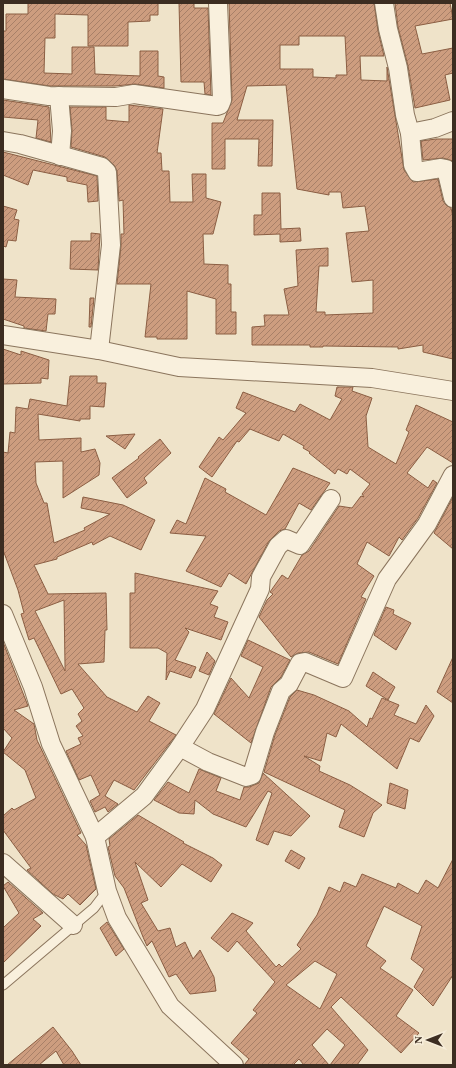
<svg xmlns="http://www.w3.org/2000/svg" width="456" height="1068" viewBox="0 0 456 1068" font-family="'Times New Roman',serif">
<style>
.building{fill:url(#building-hatch);stroke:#8b5e43;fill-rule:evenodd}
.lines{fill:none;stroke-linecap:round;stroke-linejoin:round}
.lane-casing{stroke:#8b755d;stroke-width:11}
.street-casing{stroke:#8b755d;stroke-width:20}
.lane{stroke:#f9f0dd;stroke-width:9}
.street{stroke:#f9f0dd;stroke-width:18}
</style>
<defs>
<pattern id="building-hatch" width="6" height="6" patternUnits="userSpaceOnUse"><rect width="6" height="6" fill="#cd9d7f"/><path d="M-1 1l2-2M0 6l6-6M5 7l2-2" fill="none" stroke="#a88068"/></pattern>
</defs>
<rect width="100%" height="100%" fill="#efe3c9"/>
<!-- building -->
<g class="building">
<polygon points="28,3 158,3 158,15 150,15 150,21 128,22 128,46 88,46 88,15 55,14 55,38 45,38 44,73 72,74 72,47 94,47 95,74 140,76 140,51 158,51 158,76 164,77 164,88 135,84 115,86 50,86 3,79 3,31 6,31 6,14 28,14"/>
<polygon points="179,3 194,3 194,8 208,8 211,95 205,94 204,82 181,82"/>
<path d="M229 3H374L378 31 384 56H360L361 80 387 81V67L404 170 413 182 438 179 443 201 446 205 451 208 453 217V359L423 352V345L398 349V347L323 346V347H310V345H252V327L265 326 264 315H289L284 289 298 286 296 250 328 248V266H319L316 312H325V315L373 313V280L352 282 346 233 369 231 365 206 343 208 341 192H329V195L297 189 286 85 247 86 237 120H273L272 166H258L259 139H225V169H212V123H223L232 100ZM299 36H345L347 75H336V78L313 77V69H280V45H299Z"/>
<polygon points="395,3 450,3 453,19 415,26 422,54 453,48 453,73 445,75 450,100 415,108 408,66 398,27"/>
<polygon points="3,100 49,107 51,142 36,138 38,120 3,117"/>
<polygon points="129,105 163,109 157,153 161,153 162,171 169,171 170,202 193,202 192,174 206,174 206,198 221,202 213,234 203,234 204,264 228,265 228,284 231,284 231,312 236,312 236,334 216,334 216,299 187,291 187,339 157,339 157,337 145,337 151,284 117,284 121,246 121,234 124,234 123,200 119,201 117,171 114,165 105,157 71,147 72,130 70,107 106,107 106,120 129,122"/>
<polygon points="436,139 453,139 453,161 443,158 423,160 421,141"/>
<polygon points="3,152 97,176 98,201 88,202 87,185 67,181 67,177 33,170 28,185 3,175"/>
<polygon points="262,193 280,193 281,229 300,228 301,241 280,242 280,234 254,235 254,215 262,215"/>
<polygon points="3,206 17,210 14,219 19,220 16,241 8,240 6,247 3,246"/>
<polygon points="91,233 100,234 98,270 70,269 71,241 91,241"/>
<polygon points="3,279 17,280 15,297 56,299 55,314 48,314 46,331 24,328 24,326 3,319"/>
<polygon points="90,298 94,298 91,327 89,327"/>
<polygon points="3,349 21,355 21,351 49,360 48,379 41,378 41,383 3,384"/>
<path d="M70 376H97V383H106L104 407 90 406V419H80V421L38 414 39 440 81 438V452L95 449 100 463 99 475 63 498V461L35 462 36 483 44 503H47L54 543 85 530 84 528 110 514 81 508 83 497 123 505 155 520 141 550 110 536 93 545 92 542 57 557V559L34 565 48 594 106 593 107 630H105L104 662 78 664 107 697 137 712 148 696 160 703 149 721 176 735 134 790 114 780 105 796 118 804 108 812 105 807 95 812 90 801 100 795 91 775 79 780 66 751 81 744 78 738 83 736 76 726 82 721 78 714 84 708 72 689 61 694 34 638 29 640 21 614 24 613 18 590 3 550V452L8 453 10 432 15 433 16 407 28 409 30 399 67 406ZM64 600 65 665V671L35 611Z"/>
<polygon points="337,387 353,387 352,391 372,398 366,416 368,447 396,464 409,432 406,430 416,405 453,422 453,463 427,447 407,473 428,488 433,480 437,483 418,518 402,540 399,537 389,556 367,542 357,564 374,576 361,597 366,599 338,664 309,652 298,653 291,657 259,617 267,600 273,594 270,592 282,575 288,579 302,555 309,551 339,506 352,508 361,496 364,497 362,494 370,484 350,469 347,474 338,469 335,474 309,453 310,452 303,448 304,446 283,434 279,441 250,429 239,442 237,441 212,477 199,467 219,437 223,440 246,413 236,408 243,392 295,412 300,404 330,420 342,399 335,396"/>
<polygon points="135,434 125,449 106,436"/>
<polygon points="160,439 171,453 144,478 147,483 127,498 112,478 139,458 138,457"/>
<polygon points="293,468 330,483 311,510 299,503 285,529 279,531 269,541 246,584 229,573 221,587 186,571 206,536 170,533 177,520 186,524 205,478 226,489 225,492 266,515"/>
<polygon points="453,497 453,549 434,533"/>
<polygon points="135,573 218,591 210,604 218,607 214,617 228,622 221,640 185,628 189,632 175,660 196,667 191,678 170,671 166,680 167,653 158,648 130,648 130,593 135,593"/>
<polygon points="386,607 394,610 393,614 411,623 396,650 374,635"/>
<polygon points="248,640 290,660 281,677 271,687 251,743 214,714 231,678 249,698 263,667 241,656"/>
<polygon points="3,642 28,706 14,710 34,724 37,740 81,833 77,835 86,845 96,889 80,905 68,894 63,899 53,894 27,870 31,868 3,830 3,816 12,808 14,810 36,798 25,770 3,752 12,738 3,728"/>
<polygon points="207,652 215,661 209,675 199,671"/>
<polygon points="453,657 453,703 437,692"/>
<polygon points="373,672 395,687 388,700 366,686"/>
<polygon points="297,690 314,695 349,711 367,727 370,718 372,719 382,698 399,705 394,715 416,724 426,705 434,716 419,742 410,738 397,769 341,724 336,737 327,733 321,761 304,756 320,766 319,771 350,785 382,805 373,813 364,837 339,827 345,810 264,772 275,735 290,697"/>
<polygon points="199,769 221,778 216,791 240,800 244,787 249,787 259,783 263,773 310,816 291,836 274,831 268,845 256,840 272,793 268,791 246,827 213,814 195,800 194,814 179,813 154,800 168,782 189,793"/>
<polygon points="390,783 408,790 405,809 387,803"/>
<polygon points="138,815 184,842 183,843 213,858 222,865 211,882 182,864 161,887 135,862 148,900 141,903 158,931 170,928 176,947 185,942 193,959 200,950 214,977 216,991 190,994 176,974 169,977 152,941 147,946 143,937 124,888 115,876 108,847 110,846 109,839"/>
<polygon points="291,850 305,858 299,869 285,861"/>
<path d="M453 859V975L433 1006 414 987 424 969 411 959 422 926 384 906 366 946 386 961 380 968 413 990 396 1016 419 1033 401 1053 341 997 331 1007 368 1050 357 1065H330L345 1045 327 1029 312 1045 329 1065H304L299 1059 293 1065H244L249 1059 231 1043 257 1013 253 1010 275 982 237 941 228 952 211 938 232 913 253 923 246 931 276 967 279 964 282 967 301 949 297 945 317 915 329 887 340 892 344 882 356 887 362 874 396 888 398 883 418 894 426 880 438 888ZM315 961 337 974 320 1009 286 985Z"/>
<polygon points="8,882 43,913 33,919 41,926 3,963 3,928 19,913 3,886"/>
<polygon points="107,922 124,949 116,956 100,928"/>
<polygon points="53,1027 72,1051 81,1065 64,1065 56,1051 39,1065 7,1065"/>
</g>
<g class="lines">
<defs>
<polyline id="lane" points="3,985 94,908 107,891"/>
<g id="street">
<polyline points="384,3 388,29 398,68 405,115 410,133 413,165 417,172 441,168 446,169 453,198"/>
<polyline points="3,89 49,96 116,97 134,94 217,106 220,105 222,100 218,3"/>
<polyline points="59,96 62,131 60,156"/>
<polyline points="410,133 435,128 453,121"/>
<polyline points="3,141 20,144 102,167 107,172 111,245 99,350"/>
<polyline points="3,335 99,350 179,367 372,378 453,391"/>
<polyline points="3,614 33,687 51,744 95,837 107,891 117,918 170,1006 234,1065"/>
<polyline points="180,747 208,762 246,777 252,775 265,732 281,691 289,684 300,663 305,662 343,678 387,579 427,524 453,475"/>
<polyline points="95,837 144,796 180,747 205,709 260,589 261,577 278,546 286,539 300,545 331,499"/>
<polyline points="3,863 73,925"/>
</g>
</defs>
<!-- lane casing -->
<use href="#lane" class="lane-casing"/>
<!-- street casing -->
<use href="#street" class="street-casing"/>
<!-- lane -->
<use href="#lane" class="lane"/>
<!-- street -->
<use href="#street" class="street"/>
</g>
<!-- border -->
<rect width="456" height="1068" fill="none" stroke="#3c2d21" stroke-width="8"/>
<!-- north arrow -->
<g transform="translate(428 1040) rotate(270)" stroke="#f6edd9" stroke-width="3" paint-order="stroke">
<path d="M0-3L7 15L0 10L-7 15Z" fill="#3c2d21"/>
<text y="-6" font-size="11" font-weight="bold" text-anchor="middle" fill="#3c2d21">N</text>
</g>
</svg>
